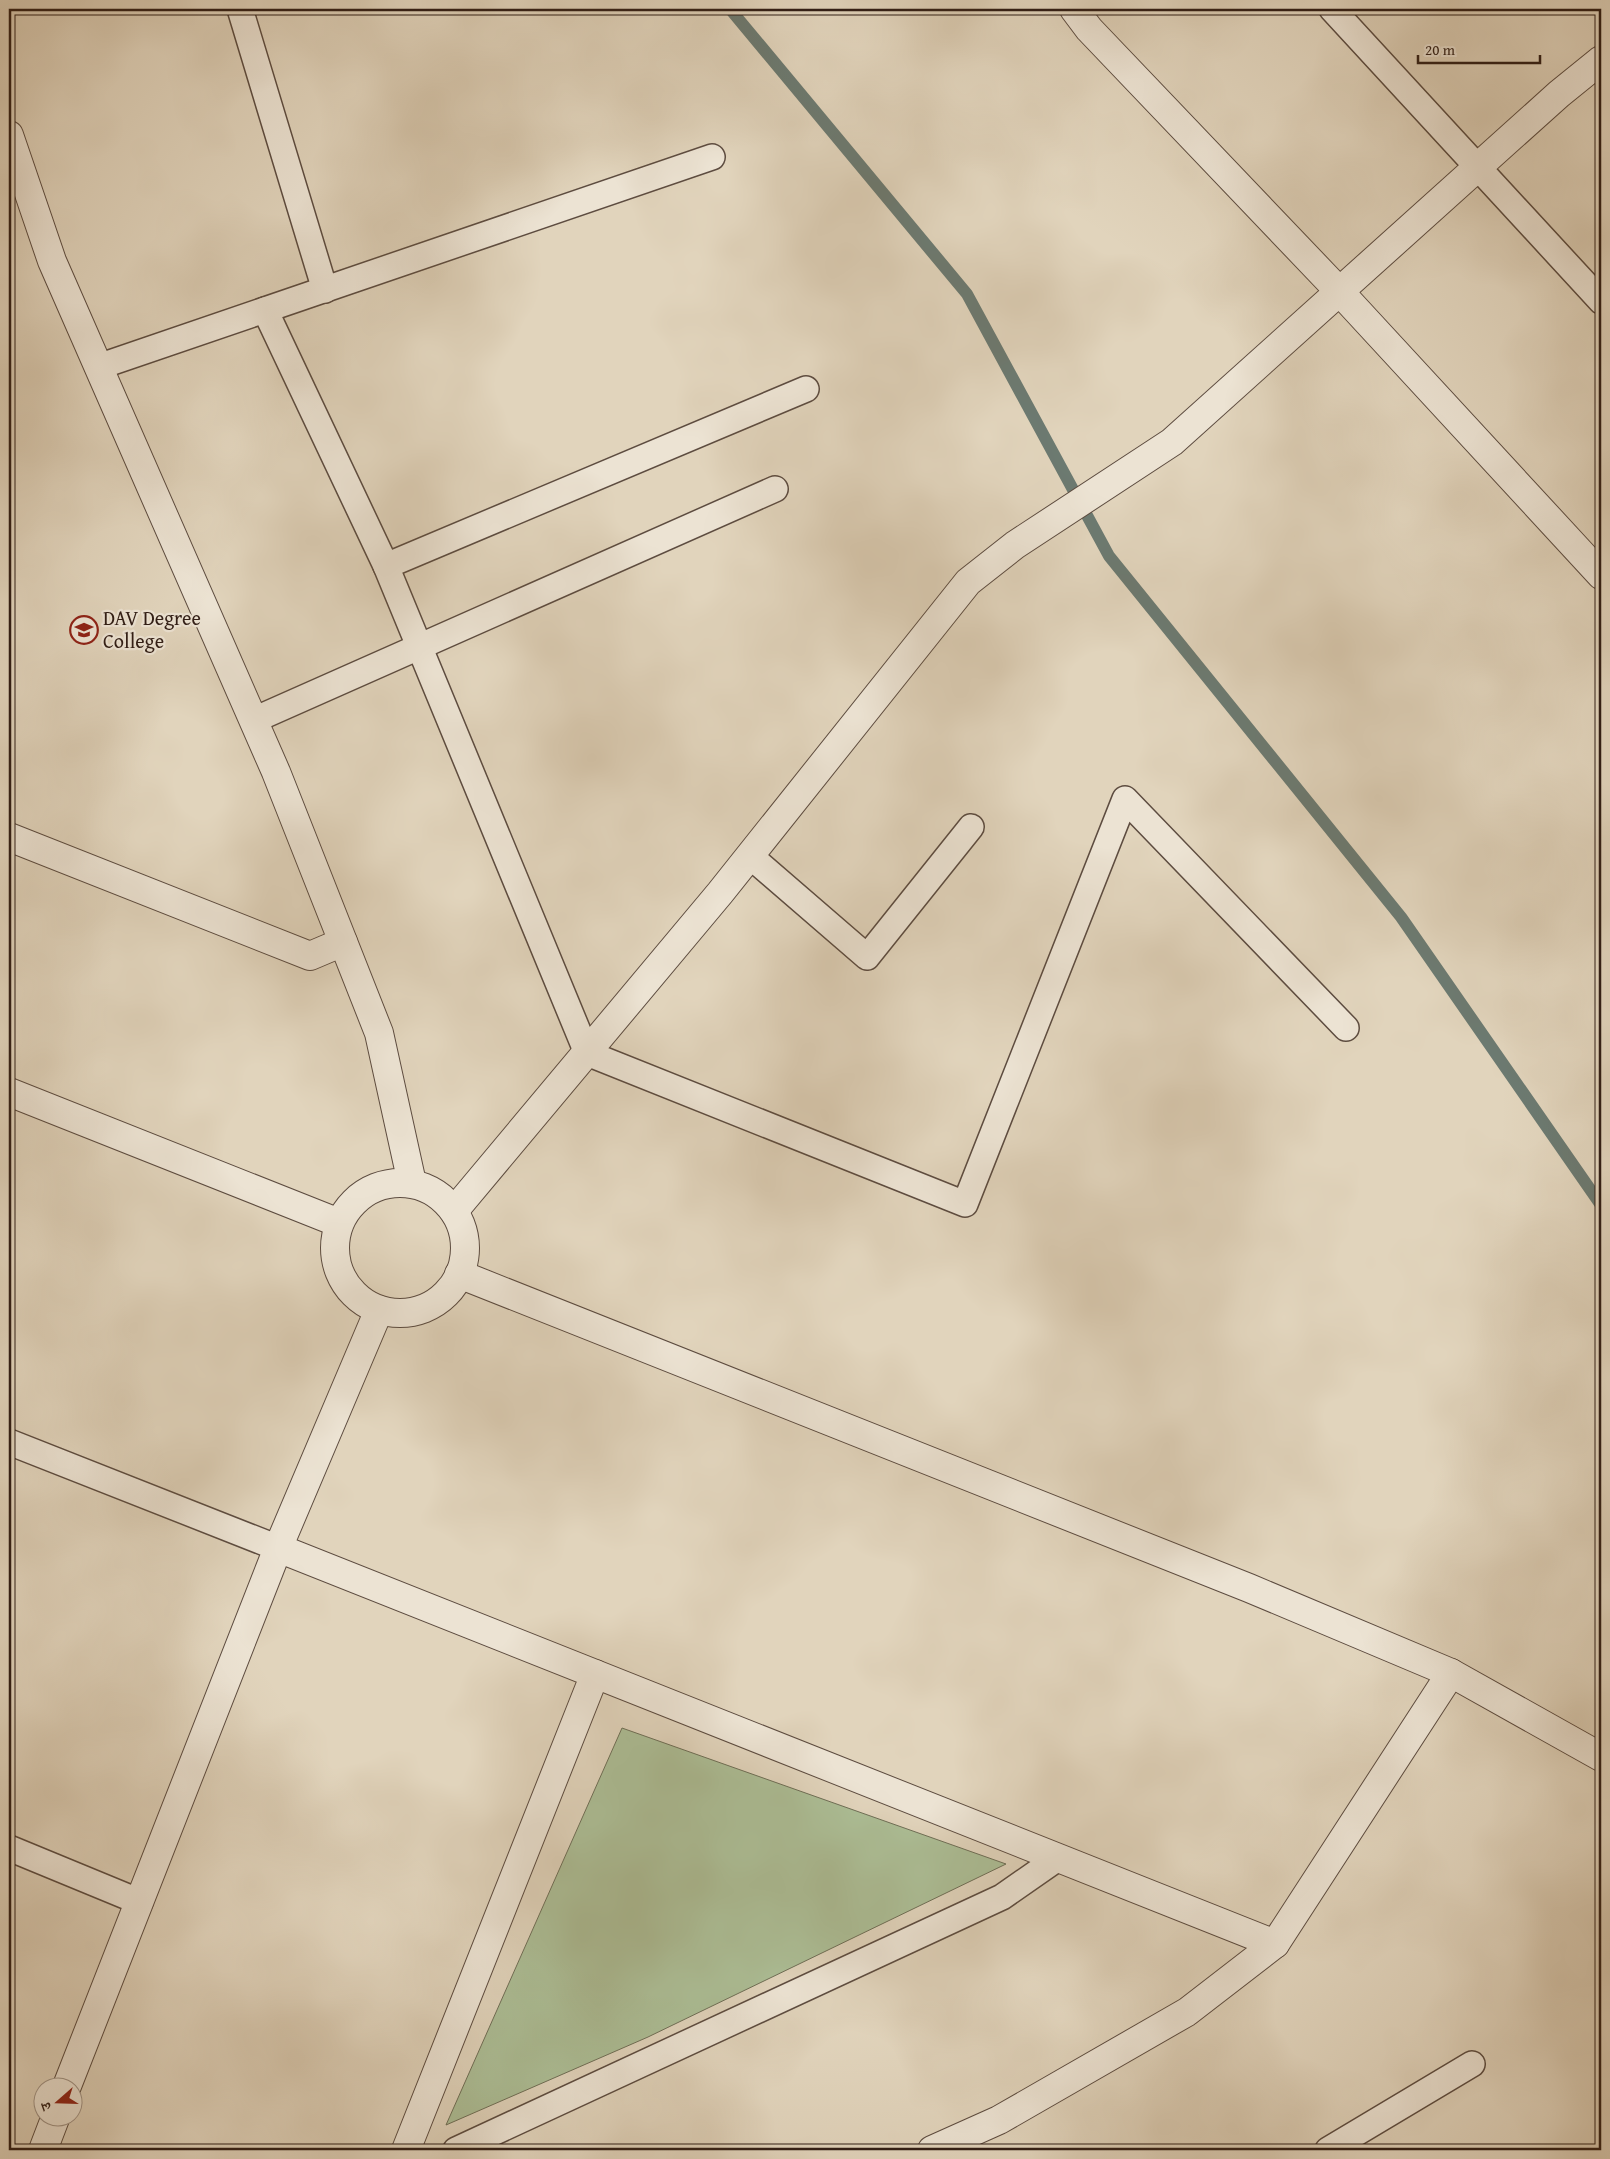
<svg xmlns="http://www.w3.org/2000/svg" width="1610" height="2159" viewBox="0 0 1610 2159" font-family="'Gentium Book Plus','Noto Serif Devanagari',serif">
<style>
.green{fill:#acbe96;stroke:#6e6e56}
.lines{fill:none;stroke-linecap:round;stroke-linejoin:round}
.stream{stroke:#6c7a71;stroke-width:12}
.service-casing{stroke:#5d4c40;stroke-width:28}
.minor-casing{stroke:#5d4c40;stroke-width:30}
.service{stroke:#ece3d3;stroke-width:25}
.minor{stroke:#ece3d3;stroke-width:28}
.labels{text-anchor:middle;stroke-width:4.5;stroke-linejoin:round;paint-order:stroke}
.poi-label{font-size:20px;fill:#311e16;stroke:#ece3d3;text-anchor:start}
</style>
<rect width="100%" height="100%" fill="#e1d4bc"/>
<filter id="stains"><feTurbulence type="fractalNoise" baseFrequency=".004" numOctaves="4"/><feColorMatrix values="0 0 0 0 .2 0 0 0 0 .09 0 0 0 0 .02 0 0 0 .5 -.17"/></filter>
<radialGradient id="worn" r=".72"><stop offset=".6" stop-color="#630" stop-opacity="0"/><stop offset="1" stop-color="#630" stop-opacity=".3"/></radialGradient>
<!-- green -->
<polygon class="green" points="622,1728 1006,1864 648,2037 446,2125"/>
<g class="lines">
<!-- stream -->
<polyline class="stream" points="730,9 967,294 1109,556 1401,917 1601,1205"/>
<defs>
<g id="service">
<polyline points="240,9 325,290"/>
<polyline points="1332,9 1601,301"/>
<polyline points="265,310 386,566 587,1053 965,1204 1125,799 1346,1028"/>
<polyline points="98,367 712,157"/>
<polyline points="386,566 806,389"/>
<polyline points="254,720 775,489"/>
<polyline points="750,856 867,957 971,827"/>
<polyline points="9,1442 278,1548"/>
<polyline points="9,1848 140,1902"/>
<polyline points="456,2150 1002,1897 1058,1858"/>
<polyline points="1328,2150 1472,2064"/>
</g>
<g id="minor">
<polyline points="1074,9 1089,29 1339,291 1601,575"/>
<polyline points="9,135 52,261 276,772 379,1033 412,1183"/>
<polyline points="9,837 310,956 343,942"/>
<polyline points="9,1092 339,1223"/>
<circle cx="400" cy="1248" r="65"/>
<polyline points="454,1211 720,893 968,582 1015,545 1172,442 1559,94 1601,60"/>
<polyline points="459,1274 1249,1588 1451,1673 1601,1757"/>
<polyline points="278,1548 1275,1944"/>
<polyline points="67,2086 278,1548 379,1310"/>
<polyline points="43,2150 56,2116"/>
<polyline points="406,2150 595,1674"/>
<polyline points="932,2150 999,2120 1187,2012 1275,1944 1451,1673"/>
</g>
</defs>
<!-- service casing -->
<use href="#service" class="service-casing"/>
<!-- minor casing -->
<use href="#minor" class="minor-casing"/>
<!-- service -->
<use href="#service" class="service"/>
<!-- minor -->
<use href="#minor" class="minor"/>
</g>
<!-- icons -->
<defs>
<symbol id="university-ring" viewBox="-11 -11 22 22"><circle r="9.5" fill="#ece3d3" stroke="#8f2418" stroke-width="1.5"/><path d="M0-5L7-2L0 1L-7-2ZM-4 1L0 2.5L4 1V4Q0 6-4 4Z" fill="#8f2418"/></symbol>
</defs>
<g fill-rule="evenodd">
<use href="#university-ring" x="68" y="614" width="32" height="32"/>
</g>
<g class="labels">
<!-- poi labels -->
<g class="poi-label">
<text x="103" y="625">DAV Degree<tspan x="103" dy="23">College</tspan></text>
</g>
</g>
<!-- margin -->
<rect width="1610" height="2159" fill="none" stroke="#e1d4bc" stroke-width="30"/>
<rect x="10" y="10" width="1590" height="2139" fill="none" stroke="#311e16" stroke-width="2.5"/>
<rect x="15" y="15" width="1580" height="2129" fill="none" stroke="#311e16"/>
<!-- north arrow -->
<g transform="translate(58 2102) rotate(250)"><circle r="24" fill="#ece3d3" stroke="#a19487"/>
<path d="M0-4L9 19L0 12L-9 19Z" fill="#8f2418"/>
<text y="-8" font-size="14" font-weight="bold" text-anchor="middle" fill="#311e16">उ</text>
</g>
<!-- scale -->
<path d="M1418 55v8h122v-8" fill="none" stroke="#311e16" stroke-width="2.5"/>
<text x="1425" y="55" font-size="15" fill="#311e16" stroke="#ece3d3" stroke-width="4" paint-order="stroke">20 m</text>
<rect width="100%" height="100%" filter="url(#stains)"/>
<rect width="100%" height="100%" fill="url(#worn)"/>
</svg>
